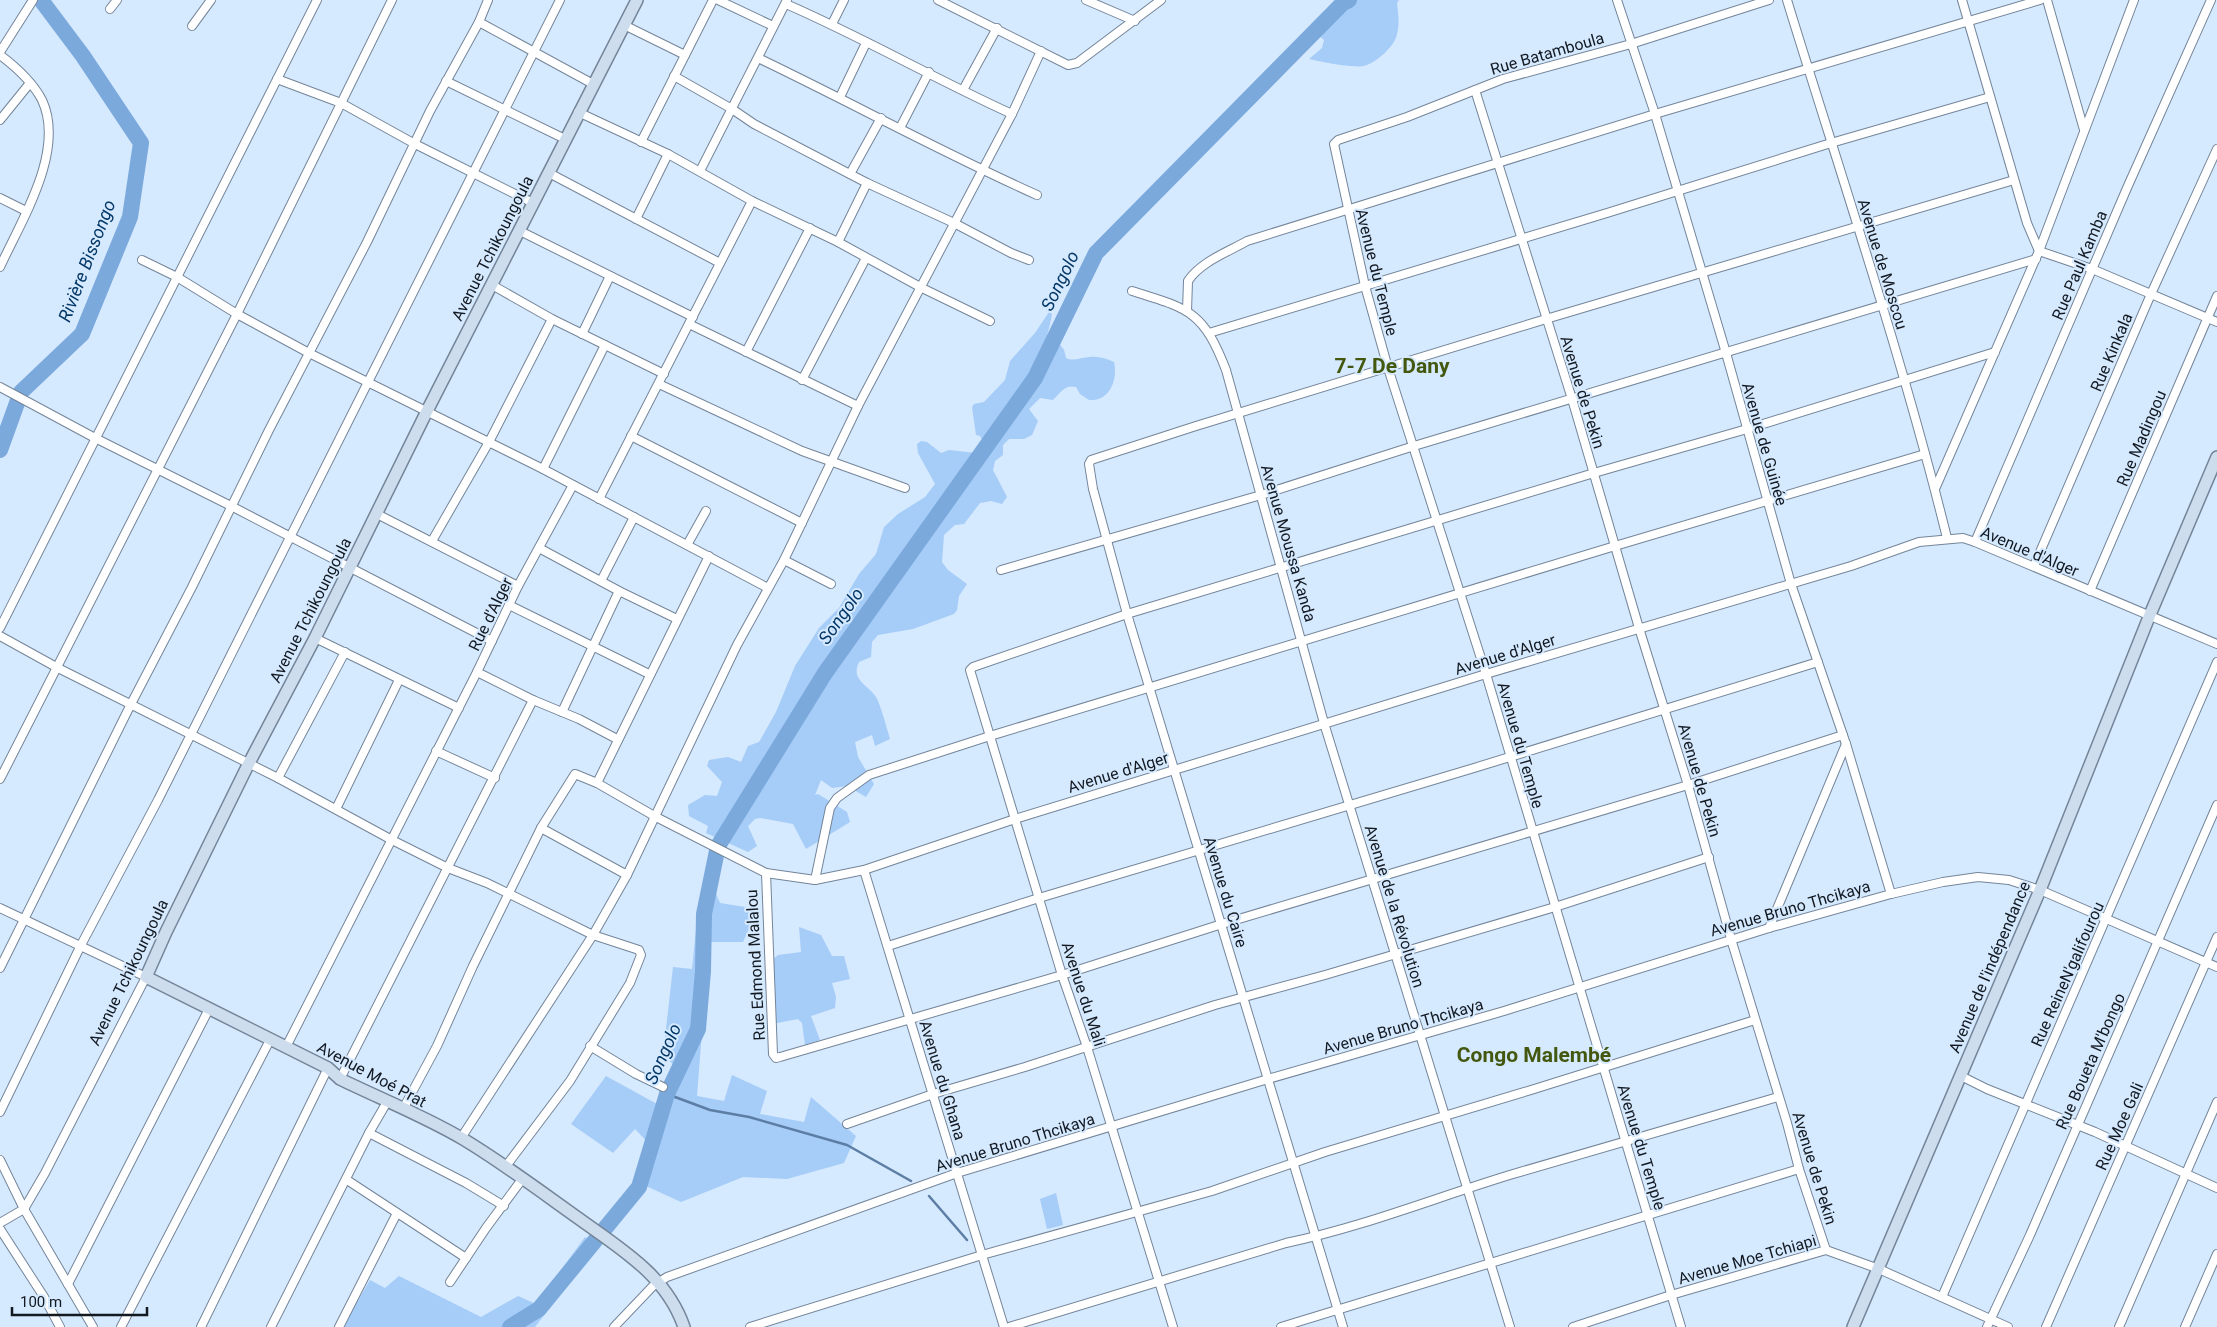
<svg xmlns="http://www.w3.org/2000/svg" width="2217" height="1327" viewBox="0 0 2217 1327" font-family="Roboto,sans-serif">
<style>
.green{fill:#a6ccf8}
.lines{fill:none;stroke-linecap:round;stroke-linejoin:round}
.stream{stroke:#5c7ea4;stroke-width:2.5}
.river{stroke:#7ba9dc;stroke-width:16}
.street-casing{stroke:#748599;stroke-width:10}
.secondary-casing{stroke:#748599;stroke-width:14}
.street{stroke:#fff;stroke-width:8}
.secondary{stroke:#cedded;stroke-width:11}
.labels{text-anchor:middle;stroke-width:4;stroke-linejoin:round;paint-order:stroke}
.street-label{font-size:16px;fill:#131921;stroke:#d5e9ff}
.water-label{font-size:18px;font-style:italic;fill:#053867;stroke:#d5e9ff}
.district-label{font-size:21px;font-weight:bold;fill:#43580e;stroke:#d5e9ff}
</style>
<rect width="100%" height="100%" fill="#d5e9ff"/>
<!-- green -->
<g class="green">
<path d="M1357 0H1399L1397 3C1398 14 1400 23 1397 34 1395 46 1376 63 1364 66 1352 68 1322 62 1309 59L1322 48 1324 40 1317 34 1344 6Z"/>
<path d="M1049 312 1052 314C1048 338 1036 374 1021 393 1006 412 995 419 987 443L920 532 910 551 862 611 850 632 836 647 830 660 817 673 804 701 783 734 793 733 805 709 850 640 877 602 892 587 913 552 923 541 998 432 1034 384 1048 361 1054 337 1064 350 1066 358C1073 362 1082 357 1090 357 1099 356 1107 359 1114 362 1118 379 1110 402 1089 400L1080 394 1076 387C1065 384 1060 393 1053 400L1040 398 1029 409 1038 421 1032 435 1024 439H1009L1003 445V455L995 461 993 470 1007 497 1002 504 991 501 980 503 964 524 955 525 944 535 942 562 948 570 967 584 959 596 957 610 954 614 913 629 878 635 872 642 871 657 859 662C849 682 873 686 878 701 883 713 886 726 890 739L875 746 872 735 855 742 858 757 874 784 866 797 847 786 832 788 821 780 815 795 818 794 847 812 850 822 806 849 793 824 760 818 755 819 748 826 757 846 748 852 706 833 708 826 689 816 688 805 705 795 717 796 722 782 707 766 709 760 728 757 741 762 748 746 759 742 776 712 795 666 819 628 839 608 859 574 876 554 884 527 898 514 925 497 935 484 918 453 917 444 921 441 927 442 941 453 949 450 976 453 980 450 982 440 980 436 976 435 972 407 974 404 984 402 1005 380 1010 361 1035 333Z"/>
<polygon points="711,859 718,862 714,889 720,903 758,909 743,942 709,942 697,1096 724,1101 732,1075 767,1091 760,1114 804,1122 811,1097 856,1136 844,1163 787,1179 743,1177 681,1202 646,1186 656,1151 635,1129 613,1153 571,1124 606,1076 657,1104 674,1065 663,1055 673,967 692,969 696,930"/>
<polygon points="799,927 821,935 832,956 844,956 850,979 832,983 836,997 835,1008 811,1016 820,1040 805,1045 802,1023 798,1019 772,1024 771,961 778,955 801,952"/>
<polygon points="1056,1193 1063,1225 1047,1229 1040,1199"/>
<polygon points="585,1237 596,1248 535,1327 342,1327 370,1280 385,1288 399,1276 481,1317 518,1296 536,1304"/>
</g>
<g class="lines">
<!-- stream -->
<g class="stream">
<polyline points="667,1094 710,1110 749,1117 847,1145 911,1181"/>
<polyline points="929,1196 967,1240"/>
</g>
<!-- river -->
<g class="river">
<polyline points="0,450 21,392 82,334 130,217 141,143 83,56 41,0"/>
<polyline points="510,1327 539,1309 639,1187 667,1094 698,1029 703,971 704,914 718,846 825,673 1035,378 1096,253 1343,3 1349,0"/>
</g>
<defs>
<g id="street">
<polyline points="718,0 773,26"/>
<polyline points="938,0 1068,65 1077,63 1161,0"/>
<polyline points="1086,0 1135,21"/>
<polyline points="1617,0 1655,114 1726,353 1791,584 1846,744 1891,894"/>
<path d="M1787 0C1842 179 1902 356 1947 538"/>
<polyline points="1962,0 2027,223 2039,251 2092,269 2217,322"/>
<polyline points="2047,0 2084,130"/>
<path d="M786 4C862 37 935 79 1012 114"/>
<polyline points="110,9 117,0"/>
<polyline points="479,22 593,84"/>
<polyline points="832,24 844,0"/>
<polyline points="624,25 685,55"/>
<polyline points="192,26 211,0"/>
<polyline points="0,52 33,0"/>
<path d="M0 55C16 67 32 81 42 100 66 151 21 221 0 267"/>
<path d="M758 58C852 103 943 153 1037 195"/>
<polyline points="674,76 732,109 754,124 867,183 954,223 1011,253 1029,260"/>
<polyline points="277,79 341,103 415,144 533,203"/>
<polyline points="446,81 565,139"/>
<polyline points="963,90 997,28"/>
<polyline points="1475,90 1572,399 1639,628 1688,785 1731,939 1787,1123 1799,1169 1826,1250"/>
<polyline points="840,97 866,43"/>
<polyline points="578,112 668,154 752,201 838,242 922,288 990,321"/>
<polyline points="0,120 30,83"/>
<polyline points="900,128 929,72"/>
<polyline points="641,142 713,0"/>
<polyline points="700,171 787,0"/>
<polyline points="549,173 720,263"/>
<polyline points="850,174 881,118"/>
<polyline points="0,198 26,211"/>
<polyline points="636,219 668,154"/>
<polyline points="520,231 693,317"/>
<polyline points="838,242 867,183"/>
<polyline points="142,260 177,277 237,314 309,353 543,469 768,588"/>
<polyline points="492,285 552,319 664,374"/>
<path d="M1132 291C1190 309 1203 311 1226 370L1324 723 1510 1327"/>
<path d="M1187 311 1188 281C1200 262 1228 252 1247 241L1655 114 2040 0"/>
<polyline points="689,324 858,406"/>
<polyline points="1209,333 1607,213 1831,143 1990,97"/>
<polyline points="582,334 610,276"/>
<polyline points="746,352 810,228"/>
<polyline points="802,380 866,258"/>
<polyline points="659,384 802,451 905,488"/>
<polyline points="0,387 95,438 231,506 492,641"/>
<polyline points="631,436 802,523"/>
<polyline points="543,469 605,345"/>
<polyline points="1935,489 2039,251 2134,0"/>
<polyline points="599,499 752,201"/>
<polyline points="377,514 518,586"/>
<polyline points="432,541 489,442 552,319"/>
<polyline points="1975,542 2127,188 2211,0"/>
<polyline points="687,545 706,511"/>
<polyline points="539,548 619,591 677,619"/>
<polyline points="784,560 831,584"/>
<polyline points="2034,566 2151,294 2217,149"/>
<polyline points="1001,570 1261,495 1414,446 2036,259"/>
<polyline points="601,581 634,517"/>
<polyline points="2090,591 2217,296"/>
<polyline points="509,605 649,674"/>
<polyline points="0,628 317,0"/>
<polyline points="0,636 58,668 278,778 392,840 448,868 487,883 593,935 639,950 641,955 630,983 570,1081 506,1166"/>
<polyline points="315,638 459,708"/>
<polyline points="477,672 533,700 579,719 617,739"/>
<polyline points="562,712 619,591"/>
<polyline points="436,751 495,778"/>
<polyline points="278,778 345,652"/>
<polyline points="0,779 237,314 392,0"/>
<polyline points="597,783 709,556"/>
<polyline points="336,809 399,680"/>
<polyline points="541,828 627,875"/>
<polyline points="864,870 1004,1327"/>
<polyline points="766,873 773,1054 776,1058 780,1057 1062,975 1222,924 1688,785 1843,735"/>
<polyline points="815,880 830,808 837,798 869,775 990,736 1615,546 1925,454"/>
<polyline points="0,908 146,977 45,1173 24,1209 0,1223"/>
<polyline points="1769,928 1846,744"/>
<polyline points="888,946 1039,898 1474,768 1818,662"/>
<polyline points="0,968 131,704 192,587 269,430 367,242 430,111 479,22 488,0"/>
<polyline points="590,1046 636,1074 663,1087"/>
<polyline points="286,1047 477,672 518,586 573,485"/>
<polyline points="1961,1076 1987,1089 2095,1132 2217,1188"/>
<polyline points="340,1079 533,700"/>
<polyline points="403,1109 437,1046 473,966 541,828 575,774 597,783 656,817 766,873 815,880 864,870 1015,819 1486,674 1851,566 1919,542 1963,538 1975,542 2217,644"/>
<polyline points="0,1112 81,945 158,800 560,0"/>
<polyline points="847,1124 933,1094 1025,1067 1215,1005 1325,975 1555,907 1709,857"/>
<polyline points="369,1133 466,1183 504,1206"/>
<polyline points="461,1138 593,935 627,875 737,645 784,560 858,406 1012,114 1041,51"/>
<polyline points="0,1160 24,1209 93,1327"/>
<polyline points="347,1180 466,1258"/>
<polyline points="0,1229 44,1297 60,1327"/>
<polyline points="450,1282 486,1228 523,1178"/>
<polyline points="68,1284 209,1009"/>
<polyline points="1942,1297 2217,662"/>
<polyline points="121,1327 270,1040"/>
<polyline points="201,1327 328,1068"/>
<polyline points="271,1327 369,1133 387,1102"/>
<polyline points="339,1327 397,1213"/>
<polyline points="614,1327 653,1286 667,1277 957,1173 1268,1079 1504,1011 1769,928 1891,894 1943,882 1978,877 2009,880 2040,890 2217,967"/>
<polyline points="750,1327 982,1255 1212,1191 1325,1152 1531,1090 1755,1020"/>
<path d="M1009 1327 1286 1243C1363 1227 1437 1197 1513 1174 1601 1148 1689 1122 1778 1097"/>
<polyline points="1173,1327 1087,1047 1062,975 970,670 973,667 1127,614 1594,473 1747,429 1995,352"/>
<polyline points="1281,1327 1799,1169"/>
<polyline points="1343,1327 1127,614 1093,489 1089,464 1091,460 1196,426 1546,319 2014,180"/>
<polyline points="1573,1327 1671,1295 1826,1250 1879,1269 2008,1327"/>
<polyline points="1681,1327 1486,674 1388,368 1365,286 1334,144 1338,140 1407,117 1503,79 1631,44 1769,0"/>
<polyline points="1987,1327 2030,1235 2217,805"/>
<polyline points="2046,1327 2217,937"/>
<polyline points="2119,1327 2217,1102"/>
<polyline points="2185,1327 2217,1254"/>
</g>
<g id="secondary">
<path d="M637 0 427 411 315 638 248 765 166 932 146 977 328 1068 340 1079C381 1099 424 1116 463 1139 503 1163 540 1191 578 1218 621 1249 666 1275 684 1327"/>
<polyline points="1853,1327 2040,890 2149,617 2217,457"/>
</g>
</defs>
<!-- street casing -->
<use href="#street" class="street-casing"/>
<!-- secondary casing -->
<use href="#secondary" class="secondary-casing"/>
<!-- street -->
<use href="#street" class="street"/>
<!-- secondary -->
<use href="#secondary" class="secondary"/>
</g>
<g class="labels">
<!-- street labels -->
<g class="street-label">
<text transform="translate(1547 53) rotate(-16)" y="6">Rue Batamboula</text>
<text transform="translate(492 248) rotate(-63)" y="6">Avenue Tchikoungoula</text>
<text transform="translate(1883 264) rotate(73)" y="6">Avenue de Moscou</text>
<text transform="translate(2079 265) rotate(-67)" y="6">Rue Paul Kamba</text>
<text transform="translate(1377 272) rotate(76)" y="6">Avenue du Temple</text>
<text transform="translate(2111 352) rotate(-67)" y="6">Rue Kinkala</text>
<text transform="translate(1583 392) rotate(73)" y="6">Avenue de Pekin</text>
<text transform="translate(2141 438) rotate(-67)" y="6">Rue Madingou</text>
<text transform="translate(1765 444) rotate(74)" y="6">Avenue de Guinée</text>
<text transform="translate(1289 543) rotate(74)" y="6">Avenue Moussa Kanda</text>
<text transform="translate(2030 551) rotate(23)" y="6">Avenue d'Alger</text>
<text transform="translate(310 610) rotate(-63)" y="6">Avenue Tchikoungoula</text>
<text transform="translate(490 614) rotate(-64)" y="6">Rue d'Alger</text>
<text transform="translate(1505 654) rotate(-17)" y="6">Avenue d'Alger</text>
<text transform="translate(1521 745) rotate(74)" y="6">Avenue du Temple</text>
<text transform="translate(1118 772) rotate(-17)" y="6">Avenue d'Alger</text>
<text transform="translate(1700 780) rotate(74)" y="6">Avenue de Pekin</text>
<text transform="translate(1226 892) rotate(73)" y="6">Avenue du Caire</text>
<text transform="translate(1395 906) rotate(73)" y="6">Avenue de la Révolution</text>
<text transform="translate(1790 908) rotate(-16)" y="6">Avenue Bruno Thcikaya</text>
<text transform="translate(755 965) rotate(-93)" y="6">Rue Edmond Malalou</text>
<text transform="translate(1989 967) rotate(-67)" y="6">Avenue de l'indépendance</text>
<text transform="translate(128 972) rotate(-64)" y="6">Avenue Tchikoungoula</text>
<text transform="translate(2067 974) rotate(-66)" y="6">Rue ReineN'galifourou</text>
<text transform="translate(1084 994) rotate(72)" y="6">Avenue du Mali</text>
<text transform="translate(1403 1026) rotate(-16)" y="6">Avenue Bruno Thcikaya</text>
<text transform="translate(2090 1061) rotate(-66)" y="6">Rue Boueta M'bongo</text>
<text transform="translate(372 1074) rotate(28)" y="6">Avenue Moé Prat</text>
<text transform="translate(943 1080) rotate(73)" y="6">Avenue du Ghana</text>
<text transform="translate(2119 1126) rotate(-66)" y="6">Rue Moe Gali</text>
<text transform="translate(1015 1142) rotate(-17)" y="6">Avenue Bruno Thcikaya</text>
<text transform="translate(1642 1147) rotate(73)" y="6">Avenue du Temple</text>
<text transform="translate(1815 1168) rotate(73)" y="6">Avenue de Pekin</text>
<text transform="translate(1747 1259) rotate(-16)" y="6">Avenue Moe Tchiapi</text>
</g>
<!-- water labels -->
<g class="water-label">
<text transform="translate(87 261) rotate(-69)" y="6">Rivière Bissongo</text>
<text transform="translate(1060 281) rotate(-64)" y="6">Songolo</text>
<text transform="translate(841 616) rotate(-55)" y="6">Songolo</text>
<text transform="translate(663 1054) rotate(-66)" y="6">Songolo</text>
</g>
<!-- district labels -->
<g class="district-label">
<text x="1392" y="373">7-7 De Dany</text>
<text x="1534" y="1062">Congo Malembé</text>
</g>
</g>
<!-- scale -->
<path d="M12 1307v8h135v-8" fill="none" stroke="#131921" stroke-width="2.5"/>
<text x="20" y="1307" font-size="15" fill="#131921" stroke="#d5e9ff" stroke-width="4" paint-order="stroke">100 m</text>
</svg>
